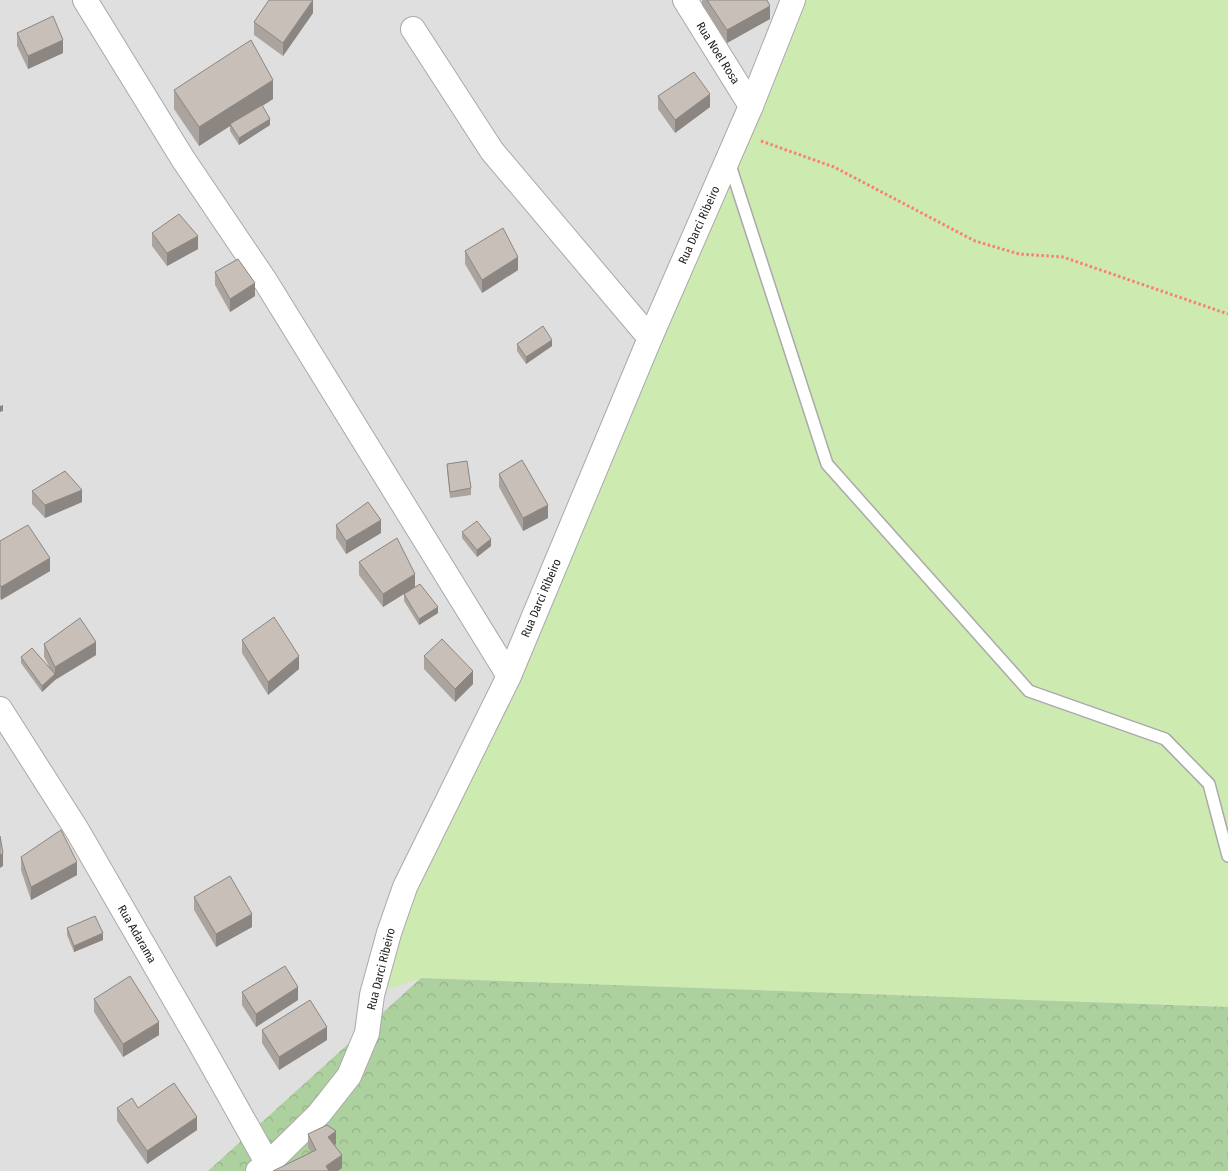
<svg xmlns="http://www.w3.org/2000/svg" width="1228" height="1171" viewBox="0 0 1228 1171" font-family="'Fira Sans Condensed',sans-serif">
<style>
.residential{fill:#e0dfdf}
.grass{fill:#cdebb0}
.forest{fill:url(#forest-crowns)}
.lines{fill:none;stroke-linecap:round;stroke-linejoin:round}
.service-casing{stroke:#a9a9a9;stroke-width:14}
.minor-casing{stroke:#a9a9a9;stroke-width:26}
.path{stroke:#fa8072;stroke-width:3;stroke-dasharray:2.5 2.5;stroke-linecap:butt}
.service{stroke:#fff;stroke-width:11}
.minor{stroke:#fff;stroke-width:24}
.wall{fill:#aba49e}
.shaded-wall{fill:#8b8681}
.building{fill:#c7bfb8;stroke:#8b8681}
.labels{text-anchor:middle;stroke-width:4;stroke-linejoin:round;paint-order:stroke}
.street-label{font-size:12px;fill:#222;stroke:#fff}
</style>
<defs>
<pattern id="forest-crowns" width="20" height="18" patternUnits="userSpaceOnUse" patternTransform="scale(1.25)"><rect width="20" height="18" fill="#add19e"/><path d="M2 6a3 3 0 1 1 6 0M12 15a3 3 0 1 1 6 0" fill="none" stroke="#95b388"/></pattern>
</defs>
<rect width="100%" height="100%" fill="#f2efe9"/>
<!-- residential -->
<polygon class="residential" points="0,0 816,0 1228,547 1228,1171 0,1171"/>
<!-- grass -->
<polygon class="grass" points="804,0 1228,0 1228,1007 421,978 372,995"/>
<!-- forest -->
<polygon class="forest" points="421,978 1228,1007 1228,1171 208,1171"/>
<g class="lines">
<defs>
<polyline id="service" points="729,162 827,464 1029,691 1165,739 1209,784 1228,856"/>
<g id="minor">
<polyline points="85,0 183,159 266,282 509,676"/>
<polyline points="685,0 751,106"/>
<polyline points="413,29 492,151 650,338"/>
<polyline points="0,709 77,830 200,1043 268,1164"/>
<polyline points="258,1171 268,1164 319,1114 349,1076 367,1033 372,995 389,933 405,887 509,676 650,338 751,106 793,0"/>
</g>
</defs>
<!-- service casing -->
<use href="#service" class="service-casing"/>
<!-- minor casing -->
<use href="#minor" class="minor-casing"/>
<!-- path -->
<polyline class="path" points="761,141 834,167 975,241 1019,254 1063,257 1228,314"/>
<!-- service -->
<use href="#service" class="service"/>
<!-- minor -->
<use href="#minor" class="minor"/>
</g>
<!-- wall -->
<g class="wall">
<polygon points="702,0 767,0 770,19 727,43 702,5"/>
<polygon points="313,13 283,56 254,35 254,22"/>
<polygon points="17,33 63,53 28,69 17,46"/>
<polygon points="174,90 273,99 262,106 270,125 239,145 230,131 230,126 199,146 174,109"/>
<polygon points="658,96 710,107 675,133 658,109"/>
<polygon points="152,233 198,249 167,266 152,246"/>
<polygon points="465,251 518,270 482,293 465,264"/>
<polygon points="215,272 255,296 230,312 215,285"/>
<polygon points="517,344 552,346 526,364 517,351"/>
<polygon points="447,464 471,488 471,495 450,498 447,470"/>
<polygon points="499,474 548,518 523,531 499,487"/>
<polygon points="32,491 82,502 45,518 32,504"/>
<polygon points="336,525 381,533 346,554 336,538"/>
<polygon points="462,532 491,546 477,557 462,538"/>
<polygon points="0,541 50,571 1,600 0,598"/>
<polygon points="359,562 415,587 438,613 419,625 404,601 404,594 383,607 359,575"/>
<polygon points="242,640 299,669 268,695 242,653"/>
<polygon points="44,644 96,655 55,680 42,692 21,663 21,657 49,666 44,657"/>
<polygon points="424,656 473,684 455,702 424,669"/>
<polygon points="21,857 77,875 31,900 21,870"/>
<polygon points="194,897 252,927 216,947 194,910"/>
<polygon points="67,928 103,940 74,952 67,935"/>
<polygon points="242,992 298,1000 256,1027 242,1005"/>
<polygon points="94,999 159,1035 123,1057 94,1012"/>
<polygon points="262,1030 327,1040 279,1070 262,1043"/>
<polygon points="117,1108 138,1108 197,1130 147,1164 117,1121"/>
<polygon points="308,1134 336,1144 335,1145 342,1168 311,1153 308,1147"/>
</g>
<!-- shaded-wall -->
<g class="shaded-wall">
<polygon points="313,0 313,13 283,56 283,43"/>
<polygon points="770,6 770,19 727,43 727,30"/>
<polygon points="63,40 63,53 28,69 28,56"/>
<polygon points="273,80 273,99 231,126 230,124 230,126 199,146 199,127"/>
<polygon points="710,94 710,107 675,133 675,120"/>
<polygon points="270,119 270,125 239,145 239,138"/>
<polygon points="198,236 198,249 167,266 167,253"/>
<polygon points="518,257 518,270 482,293 482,280"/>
<polygon points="255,283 255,296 230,312 230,299"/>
<polygon points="552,340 552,346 526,364 526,357"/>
<polygon points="3,405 3,411 0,412 0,406"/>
<polygon points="82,490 82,502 45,518 45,505"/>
<polygon points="548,505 548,518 523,531 523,518"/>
<polygon points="381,520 381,533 346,554 346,541"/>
<polygon points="491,539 491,546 477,557 477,550"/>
<polygon points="50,558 50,571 1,600 1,587"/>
<polygon points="415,574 415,587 383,607 383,594"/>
<polygon points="438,607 438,613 419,625 419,619"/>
<polygon points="96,642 96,655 55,680 42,692 42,686 55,674 55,667"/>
<polygon points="299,656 299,669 268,695 268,682"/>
<polygon points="473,671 473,684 455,702 455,689"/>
<polygon points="3,853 3,866 0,868 0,855"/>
<polygon points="77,862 77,875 31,900 31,887"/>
<polygon points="252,914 252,927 216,947 216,934"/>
<polygon points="103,933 103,940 74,952 74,946"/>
<polygon points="298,987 298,1000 256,1027 256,1014"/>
<polygon points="159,1022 159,1035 123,1057 123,1044"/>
<polygon points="327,1027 327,1040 279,1070 279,1057"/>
<polygon points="197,1117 197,1130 147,1164 147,1151"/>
<polygon points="336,1131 336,1144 328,1150 328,1137"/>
<polygon points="342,1155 342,1168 338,1171 326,1171 326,1166"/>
</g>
<!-- building -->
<g class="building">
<polygon points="269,0 313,0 283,43 254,22"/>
<polygon points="707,0 767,0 770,6 727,30"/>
<polygon points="53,16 63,40 28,56 17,33"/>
<polygon points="251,40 273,80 199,127 174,90"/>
<polygon points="694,72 710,94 675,120 658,96"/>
<polygon points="262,105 270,119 239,138 230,124"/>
<polygon points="179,214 198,236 167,253 152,233"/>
<polygon points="503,228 518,257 482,280 465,251"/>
<polygon points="238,259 255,283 230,299 215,272"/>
<polygon points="543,326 552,340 526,357 517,344"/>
<polygon points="522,460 548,505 523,518 499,474"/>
<polygon points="467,461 471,488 450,492 447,464"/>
<polygon points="65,471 82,490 45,505 32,491"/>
<polygon points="368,502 381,520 346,541 336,525"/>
<polygon points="477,521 491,539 477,550 462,532"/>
<polygon points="28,525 50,558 1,587 0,585 0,541"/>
<polygon points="397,538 415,574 383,594 359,562"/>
<polygon points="420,584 438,607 419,619 404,594"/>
<polygon points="274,617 299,656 268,682 242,640"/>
<polygon points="80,618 96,642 55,667 44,644"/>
<polygon points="442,639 473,671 455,689 424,656"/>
<polygon points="32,648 55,674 42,686 21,657"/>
<polygon points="61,830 77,862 31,887 21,857"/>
<polygon points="0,836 3,853 0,855"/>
<polygon points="230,876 252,914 216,934 194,897"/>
<polygon points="95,916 103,933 74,946 67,928"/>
<polygon points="285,966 298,987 256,1014 242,992"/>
<polygon points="130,976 159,1022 123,1044 94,999"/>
<polygon points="310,1000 327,1027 279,1057 262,1030"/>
<polygon points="174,1083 197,1117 147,1151 117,1108 132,1098 138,1108"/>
<polygon points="327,1125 336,1131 328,1137 342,1155 326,1166 329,1171 273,1171 316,1150 308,1134"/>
</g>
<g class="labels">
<!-- street labels -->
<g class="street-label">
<text transform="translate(718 53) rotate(58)" y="4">Rua Noel Rosa</text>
<text transform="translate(699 225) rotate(-66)" y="4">Rua Darci Ribeiro</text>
<text transform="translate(541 598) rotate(-67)" y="4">Rua Darci Ribeiro</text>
<text transform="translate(137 934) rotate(60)" y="4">Rua Adarama</text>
<text transform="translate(381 969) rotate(-76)" y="4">Rua Darci Ribeiro</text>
</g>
</g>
</svg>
